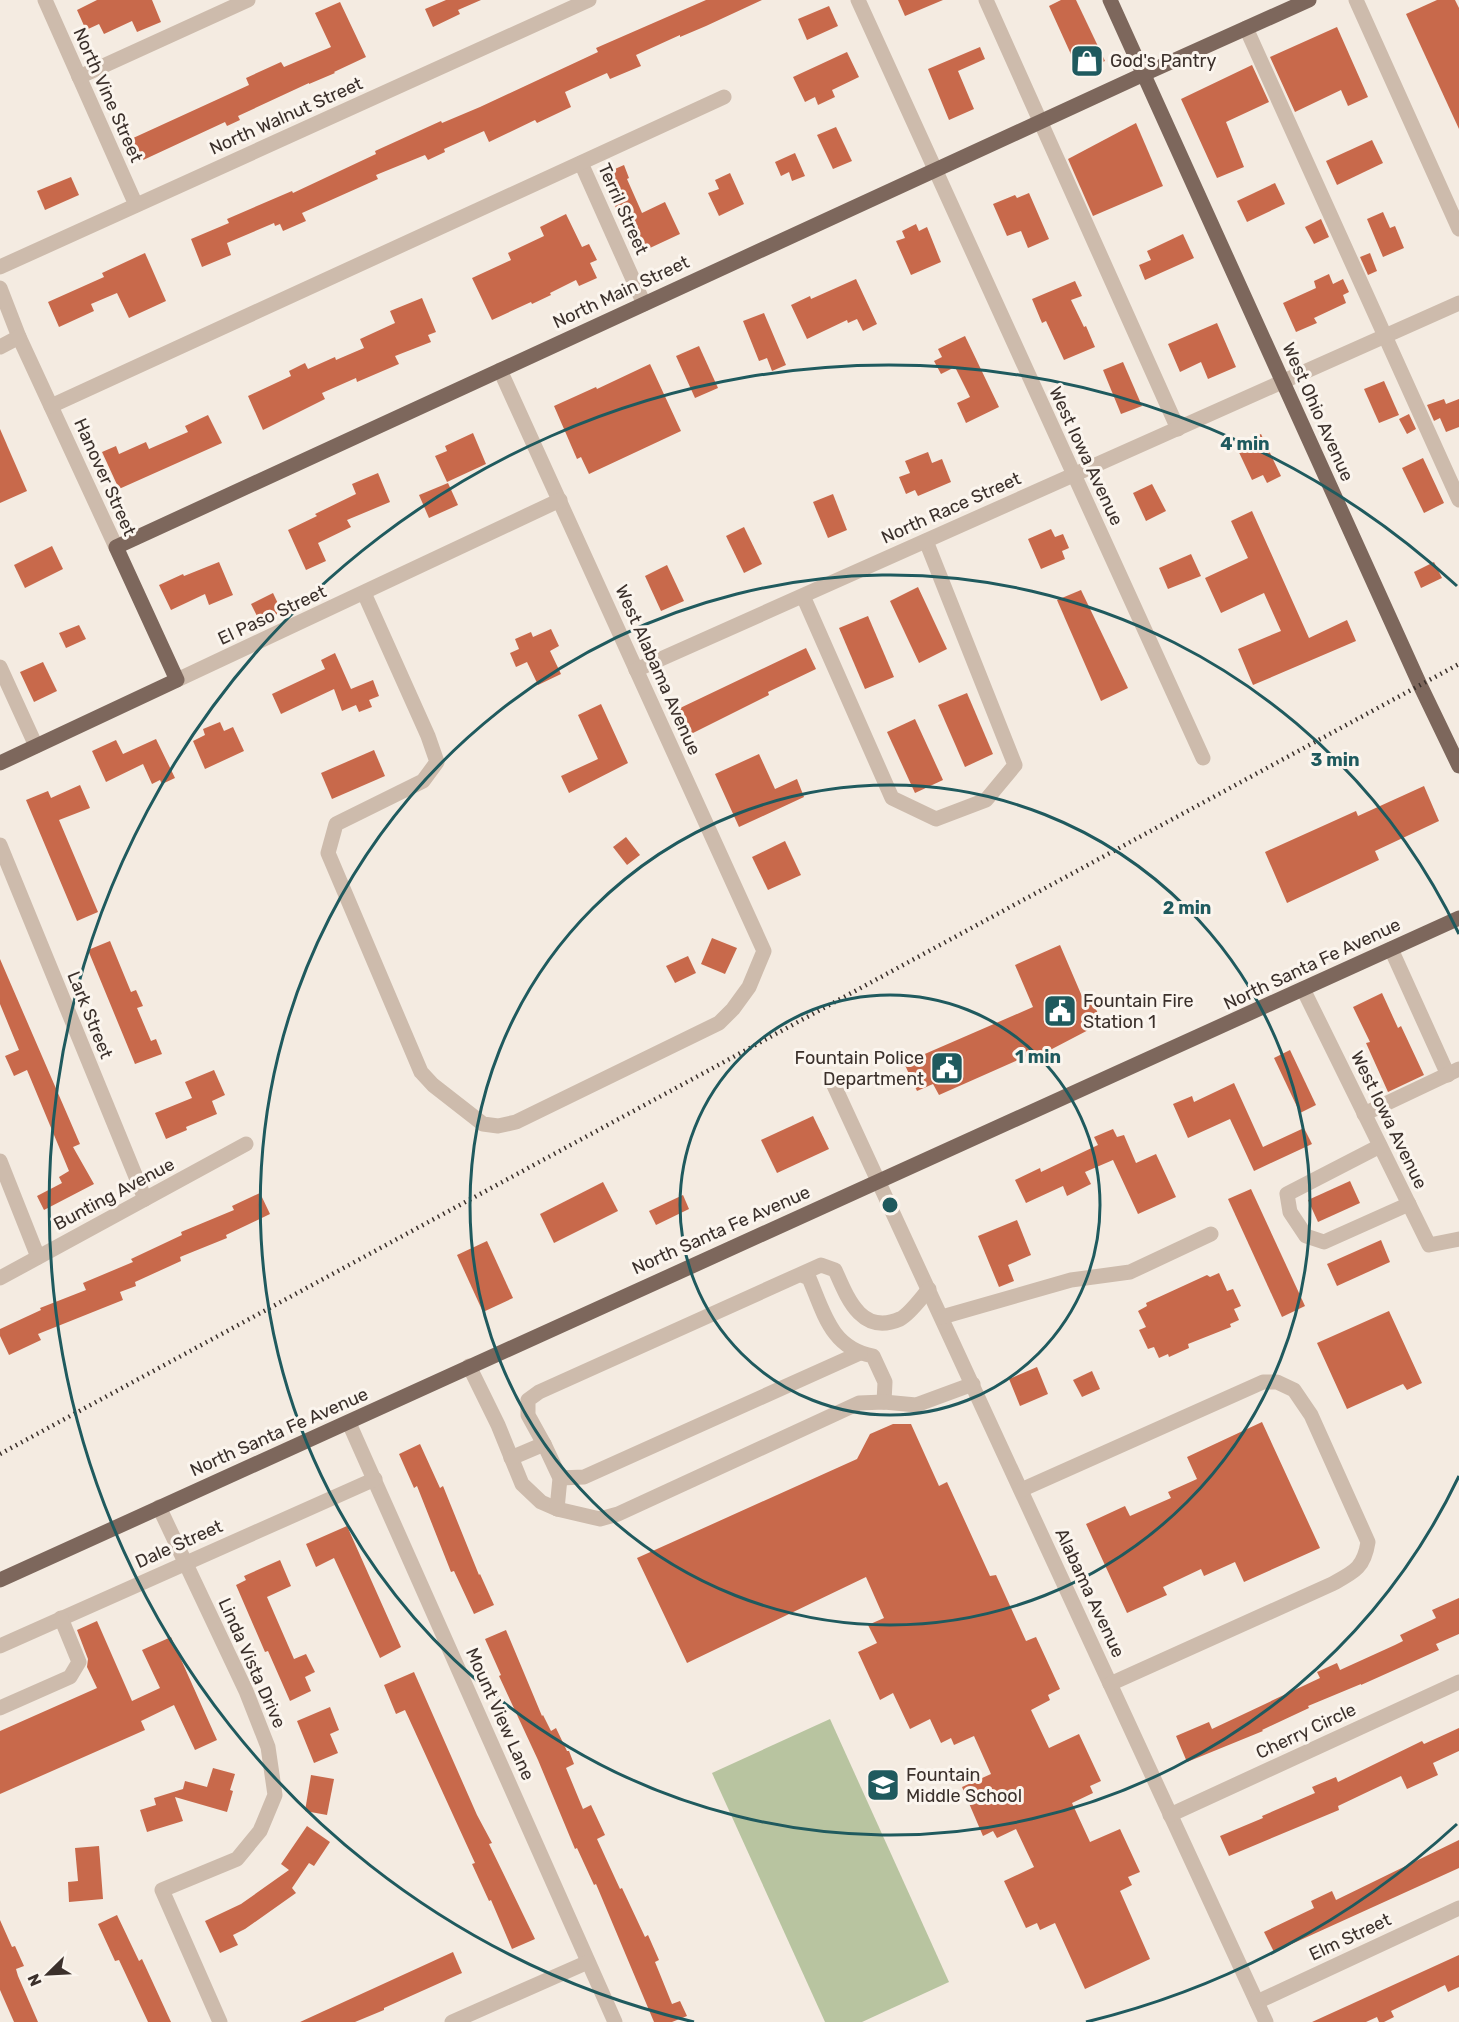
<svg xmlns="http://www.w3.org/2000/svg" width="1459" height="2022" viewBox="0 0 1459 2022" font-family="Rubik,sans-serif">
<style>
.garden{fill:#b8c4a0}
.building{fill:#c8694b}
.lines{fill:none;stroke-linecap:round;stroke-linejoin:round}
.minor{stroke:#cdbbac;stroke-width:15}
.major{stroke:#7d675c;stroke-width:15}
.rail{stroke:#3b302b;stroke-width:4.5;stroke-dasharray:1.5 4.5;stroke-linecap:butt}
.ring{fill:none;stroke:#1f5a5e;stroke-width:3}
.labels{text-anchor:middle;stroke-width:6;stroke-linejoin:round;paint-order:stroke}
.poi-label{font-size:18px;fill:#3b302b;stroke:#fbf5ee;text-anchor:start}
.street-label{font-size:18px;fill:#3b302b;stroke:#fbf5ee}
.centre{fill:#1f5a5e;stroke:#fbf5ee;stroke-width:3}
.ring-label{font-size:18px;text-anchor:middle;font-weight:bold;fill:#1f5a5e;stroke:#fbf5ee;stroke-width:6;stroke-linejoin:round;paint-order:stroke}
</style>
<rect width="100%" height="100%" fill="#f4ebe1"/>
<!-- garden -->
<polygon class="garden" points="830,1719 949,1982 862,2022 825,2022 712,1773"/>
<!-- building -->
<g class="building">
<polygon points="97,0 152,0 161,22 137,32 132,21 104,34 99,24 86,30 77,10"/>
<polygon points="446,0 481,0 458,10 460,14 433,27 425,9"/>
<polygon points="706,0 762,0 706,26 680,37 680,35 636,55 641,66 610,79 607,73 565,92 571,107 537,123 535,120 489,142 484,131 444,149 445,152 428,160 425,155 376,175 378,179 302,213 306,221 283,231 280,224 275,226 274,223 227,243 231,255 202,267 191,239 229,223 227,219 292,191 293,193 376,154 375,151 441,121 442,123 480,107 598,52 596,48"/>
<polygon points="898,0 943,0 905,16"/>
<polygon points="1061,0 1076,0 1105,61 1079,72 1049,6"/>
<polygon points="1437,0 1455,0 1459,8 1459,129 1406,14"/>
<polygon points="340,2 366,57 334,72 335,73 309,84 309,83 238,116 240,120 227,126 225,122 141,161 131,139 249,85 246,78 281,62 284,67 331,47 315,13"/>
<polygon points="829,6 838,26 807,40 798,19"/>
<polygon points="1337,27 1368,97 1348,106 1341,90 1295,112 1270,57"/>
<polygon points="980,47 985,59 958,71 974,109 949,120 928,69"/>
<polygon points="847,52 859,77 832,90 835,97 818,105 815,97 805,102 793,77"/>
<polygon points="1252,65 1269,102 1226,122 1244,167 1217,178 1181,99"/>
<polygon points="1136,123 1163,186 1093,216 1068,159"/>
<polygon points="836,127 852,161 833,169 817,135"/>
<polygon points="1372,140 1383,163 1337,185 1326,161"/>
<polygon points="795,153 805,176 792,181 789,172 781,176 775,162"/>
<polygon points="624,165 629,178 627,179 642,213 665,202 680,234 637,254 601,175"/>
<polygon points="730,173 744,204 719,216 708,193 719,189 715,180"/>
<polygon points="71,177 79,195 45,210 37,191"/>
<polygon points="1275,183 1285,204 1247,222 1237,201"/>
<polygon points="1029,193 1049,239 1028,248 1021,231 1007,236 993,204 1015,195 1017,198"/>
<polygon points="1383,212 1390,228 1395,226 1404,248 1383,257 1367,219"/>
<polygon points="566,214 582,247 589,244 597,260 590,263 597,278 579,286 576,280 550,293 551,295 532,304 531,302 492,320 472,278 511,260 508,253 544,236 540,227"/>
<polygon points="1321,219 1329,237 1314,244 1305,227"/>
<polygon points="916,224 919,231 927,227 941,262 911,275 896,241 905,238 902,231"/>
<polygon points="1183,234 1194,258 1145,280 1139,265 1151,260 1147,251"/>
<polygon points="145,253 166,301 129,318 117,293 91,304 94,311 59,327 48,302 104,277 102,273"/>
<polygon points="1370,253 1377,271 1368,275 1360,257"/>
<polygon points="1329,274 1333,284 1343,279 1349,292 1343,295 1346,303 1314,318 1317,323 1296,332 1283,303 1316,288 1314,281"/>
<polygon points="856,279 877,324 863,331 857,319 848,323 847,320 807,339 791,305 810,296 811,299"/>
<polygon points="1075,281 1082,296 1071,300 1084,327 1086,326 1095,347 1064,360 1046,321 1042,323 1032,299"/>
<polygon points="422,298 436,332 428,335 431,342 395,356 399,364 357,382 356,378 322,393 325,399 263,430 248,396 291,376 289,371 305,363 308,369 335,357 336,360 364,348 360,339 395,323 390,311"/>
<polygon points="764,313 786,365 772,371 767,358 759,361 743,321"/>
<polygon points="1217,323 1236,367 1208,379 1201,362 1180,372 1168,344"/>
<polygon points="965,336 999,407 966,423 957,403 970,397 955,367 941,374 934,361 942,357 938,349"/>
<polygon points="699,346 718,388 695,398 676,356"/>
<polygon points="1123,362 1142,406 1121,414 1103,370"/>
<polygon points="650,364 681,431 589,474 581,457 577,459 554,406 596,387 597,389"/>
<polygon points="1384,381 1399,415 1379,423 1364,389"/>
<polygon points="1444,399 1446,404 1459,399 1459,427 1446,432 1440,418 1434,421 1427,405"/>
<polygon points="1409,414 1416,429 1407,434 1399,419"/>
<polygon points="208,415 222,443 119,489 102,452 116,446 119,454 146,442 149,449 188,432 185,426"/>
<polygon points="0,429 27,491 0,503"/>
<polygon points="473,433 486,464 447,482 435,456 447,451 445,446"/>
<polygon points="1261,434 1281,476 1267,483 1263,475 1252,480 1236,446"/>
<polygon points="928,452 932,463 942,459 951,482 918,496 915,490 906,494 899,477 910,473 905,461"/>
<polygon points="1423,458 1444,503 1424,513 1402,468"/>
<polygon points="378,473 390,502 347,520 351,527 318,543 326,561 306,570 288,530 317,516 315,514 356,494 352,484"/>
<polygon points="448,483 458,505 429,518 419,495"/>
<polygon points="1152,484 1166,511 1146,521 1133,493"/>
<polygon points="833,494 847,530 828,538 813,502"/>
<polygon points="1252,511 1309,638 1347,620 1356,641 1253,685 1238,649 1281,631 1264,593 1221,613 1205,578 1248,558 1231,521"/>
<polygon points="744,527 762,564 744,573 726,536"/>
<polygon points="1051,529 1055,537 1063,534 1069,548 1062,551 1065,559 1041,569 1028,539"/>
<polygon points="52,546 63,569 25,588 14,565"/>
<polygon points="1191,554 1201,576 1168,589 1159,568"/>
<polygon points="219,562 233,595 209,605 205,594 171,610 159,585 183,574 184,576"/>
<polygon points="1434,562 1442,578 1421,588 1414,572"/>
<polygon points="667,565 684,601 661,611 645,576"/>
<polygon points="918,587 947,649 919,663 890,601"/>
<polygon points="1081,590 1128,688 1101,701 1057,600"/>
<polygon points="273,593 282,612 260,622 251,604"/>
<polygon points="868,616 894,677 865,689 839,628"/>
<polygon points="79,625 86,639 66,648 59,633"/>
<polygon points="551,629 559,646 550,651 561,674 538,685 527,662 516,667 510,653 519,649 515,639 531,632 533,637"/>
<polygon points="806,648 816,669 768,692 769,695 691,734 678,709"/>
<polygon points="335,653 351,689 373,680 379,696 369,700 372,707 359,712 356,705 342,711 334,689 281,714 272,694 325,669 321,660"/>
<polygon points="43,662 57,691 34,702 20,672"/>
<polygon points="967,693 993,754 965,767 938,705"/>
<polygon points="601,704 628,763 569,793 561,776 598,759 578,715"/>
<polygon points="915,719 943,780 915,793 887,732"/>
<polygon points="220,722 224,731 233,727 244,751 205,769 193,741 205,735 203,729"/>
<polygon points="156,739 175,778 162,784 160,780 152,784 143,764 106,782 92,751 116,740 123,754"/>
<polygon points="374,750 385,776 332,799 321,773"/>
<polygon points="759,754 775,789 797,779 804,797 739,827 715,774"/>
<polygon points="80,785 90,808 59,820 98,912 77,921 26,800 48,791 51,798"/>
<polygon points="1424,786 1439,821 1375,851 1379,860 1287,903 1265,852 1356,811 1358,816"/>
<polygon points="626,837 640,855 627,865 613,847"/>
<polygon points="785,841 801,875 768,890 752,857"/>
<polygon points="712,938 737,948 725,974 701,964"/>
<polygon points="110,941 131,992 136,990 143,1006 137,1008 151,1041 156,1039 162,1054 135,1064 88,950"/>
<polygon points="1060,945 1084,1001 1091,998 1099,1016 1092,1019 1096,1026 1052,1049 1027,1056 939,1095 933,1084 917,1091 904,1063 1033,1007 1015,965"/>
<polygon points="688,956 696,973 675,983 666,966"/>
<polygon points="0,959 80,1144 73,1147 94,1184 44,1210 37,1196 62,1183 59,1177 69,1171 27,1070 14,1076 5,1056 19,1050 0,1004"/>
<polygon points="1382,993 1398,1028 1401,1026 1424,1075 1388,1092 1366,1043 1370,1042 1353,1007"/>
<polygon points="1290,1050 1316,1105 1300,1113 1274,1058"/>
<polygon points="214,1070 225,1095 212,1101 217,1114 186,1127 187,1130 166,1139 155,1113 192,1098 185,1082"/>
<polygon points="1234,1083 1263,1147 1304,1128 1312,1144 1254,1171 1230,1119 1188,1138 1173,1104 1192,1096 1194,1102"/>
<polygon points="813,1116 829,1149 777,1173 761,1140"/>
<polygon points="1113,1129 1117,1137 1124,1135 1136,1163 1156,1154 1176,1197 1138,1214 1113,1160 1085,1172 1091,1184 1067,1196 1063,1186 1026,1203 1015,1180 1040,1168 1041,1172 1098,1145 1094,1137"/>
<polygon points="1350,1181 1360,1203 1318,1222 1308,1200"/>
<polygon points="603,1182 618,1211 554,1243 540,1214"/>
<polygon points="1251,1189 1305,1306 1282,1317 1228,1199"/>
<polygon points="260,1193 270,1214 226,1235 227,1238 180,1257 181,1261 135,1282 136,1286 120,1292 123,1300 38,1334 41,1340 9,1355 0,1336 0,1329 41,1310 40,1308 86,1290 83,1283 133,1262 131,1259 182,1235 181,1232 234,1210 232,1206"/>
<polygon points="683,1195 689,1209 656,1225 649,1211"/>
<polygon points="1017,1220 1031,1255 1008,1265 1014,1281 999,1287 978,1236"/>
<polygon points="1381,1240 1390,1262 1337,1286 1327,1264"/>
<polygon points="487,1241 513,1298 483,1312 457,1255"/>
<polygon points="1219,1273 1227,1291 1233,1289 1241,1306 1234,1309 1239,1320 1230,1324 1231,1327 1188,1344 1189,1348 1169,1357 1168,1354 1159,1358 1154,1347 1148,1349 1139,1330 1146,1327 1138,1311 1147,1306 1146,1303 1207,1275 1210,1277"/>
<polygon points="1389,1311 1422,1383 1407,1390 1403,1384 1347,1409 1317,1343"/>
<polygon points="1037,1367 1048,1394 1020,1406 1009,1379"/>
<polygon points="1092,1371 1100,1389 1082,1397 1073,1380"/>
<polygon points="1262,1422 1320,1548 1244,1582 1235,1562 1204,1576 1201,1569 1163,1587 1167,1595 1127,1613 1086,1524 1125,1506 1130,1516 1171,1498 1168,1492 1197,1479 1187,1457"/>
<polygon points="893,1424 911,1424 939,1486 947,1482 990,1576 996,1575 1026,1641 1036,1637 1060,1689 1048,1695 1050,1700 1031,1710 1049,1748 1079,1734 1101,1781 1090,1786 1093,1793 1072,1803 1090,1842 1120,1829 1140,1872 1128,1877 1132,1885 1120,1891 1150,1959 1085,1989 1055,1923 1040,1930 1037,1923 1026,1928 1004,1881 1034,1867 1016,1829 997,1838 993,1831 983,1836 962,1787 991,1774 974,1736 954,1745 951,1738 941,1743 930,1719 910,1729 893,1693 880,1700 858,1652 877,1643 868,1625 884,1618 866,1577 687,1663 637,1558 857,1459 870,1434"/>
<polygon points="420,1444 440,1488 443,1486 479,1575 480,1574 494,1605 474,1614 454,1571 451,1572 417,1486 414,1488 399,1454"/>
<polygon points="347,1526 401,1647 380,1658 334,1558 316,1567 306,1544"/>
<polygon points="280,1560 291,1586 267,1597 294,1659 306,1654 315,1672 305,1677 311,1691 290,1701 268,1651 265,1652 236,1585 246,1580 244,1576"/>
<polygon points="1459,1598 1459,1634 1436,1644 1439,1650 1361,1685 1361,1684 1308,1706 1309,1708 1262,1730 1263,1731 1187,1762 1176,1736 1209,1722 1212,1729 1320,1678 1317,1672 1337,1663 1340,1670 1395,1645 1403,1641 1400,1635 1436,1618 1432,1610"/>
<polygon points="97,1621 132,1701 160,1688 142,1650 171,1637 217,1740 195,1750 174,1705 141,1721 145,1730 0,1794 0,1731 97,1688 87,1667 88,1659 77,1630"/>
<polygon points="506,1630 542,1716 543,1715 551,1731 556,1728 567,1751 569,1751 574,1764 566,1768 583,1809 591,1805 605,1835 597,1839 620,1889 622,1888 645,1937 648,1935 659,1960 655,1962 672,2004 680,2001 687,2016 672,2022 654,2022 596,1884 594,1885 577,1848 575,1849 538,1760 499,1676 501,1675 485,1639"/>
<polygon points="414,1672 477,1815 492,1843 489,1844 535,1939 512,1949 491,1900 489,1901 472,1864 475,1863 405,1710 396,1714 384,1685"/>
<polygon points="330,1707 339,1730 330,1734 338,1753 314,1763 297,1721"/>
<polygon points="1459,1728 1459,1751 1433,1763 1438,1775 1407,1789 1401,1776 1338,1806 1339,1810 1229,1856 1220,1836 1263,1818 1262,1816 1315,1793 1312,1787 1336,1777 1338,1782 1422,1741 1424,1744"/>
<polygon points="213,1768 235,1774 230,1790 233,1791 227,1812 175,1797 183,1821 147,1832 140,1810 156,1805 154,1798 183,1789 185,1781 207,1787"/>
<polygon points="311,1775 334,1779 327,1815 305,1811"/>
<polygon points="307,1826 330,1842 314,1866 309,1863 292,1888 296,1893 245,1929 233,1935 238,1945 220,1953 205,1921 241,1904 289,1870 281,1864"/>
<polygon points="1459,1840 1459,1868 1274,1952 1264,1932 1314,1908 1311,1901 1332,1891 1336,1900"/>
<polygon points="99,1846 103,1899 69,1902 68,1882 78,1881 75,1848"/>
<polygon points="117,1915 139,1961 142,1959 171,2022 148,2022 119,1960 115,1961 98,1924"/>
<polygon points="0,1920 12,1947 15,1946 24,1966 16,1969 18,1976 38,2022 14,2022 0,1990"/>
<polygon points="453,1952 462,1973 384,2008 384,2010 355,2022 300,2022"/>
<polygon points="1459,1955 1459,1987 1448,1992 1445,1985 1391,2011 1394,2017 1384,2022 1379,2022 1377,2017 1366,2022 1312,2022"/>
</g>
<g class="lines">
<!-- minor -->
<g class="minor">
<polyline points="45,0 136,205"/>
<polyline points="858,0 1203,758"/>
<polyline points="986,0 1178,429"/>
<polyline points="1356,0 1459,229"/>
<polyline points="1246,28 1459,500"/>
<polyline points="79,77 248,0"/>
<polyline points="581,163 644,304"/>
<polyline points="0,267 589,0"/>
<polyline points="0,288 19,337 116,547"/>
<polyline points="0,347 19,337"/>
<polyline points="51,406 724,97"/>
<polyline points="364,593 428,736 437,762 423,781 336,824 328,853 421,1072 433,1085 483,1124 498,1126 516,1122 719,1023 733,1009 749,987 764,951 500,370"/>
<polyline points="803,596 892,798 936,819 986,800 1015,765 926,541"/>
<polyline points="0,667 36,746"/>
<polyline points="636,670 1459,303"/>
<polyline points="177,680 560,500"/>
<polyline points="0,845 145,1199"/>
<polyline points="1391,949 1448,1075"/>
<polyline points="1303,989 1429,1245 1459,1239"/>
<polyline points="832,1081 1266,2022"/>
<polyline points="1364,1114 1459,1069"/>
<polyline points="1380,1146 1287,1194 1290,1212 1306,1236 1324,1242 1409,1204"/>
<polyline points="0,1161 38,1257"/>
<path d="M802 1275 809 1278C824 1313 831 1348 873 1356L885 1382 884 1402"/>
<polyline points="0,1278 246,1144"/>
<polyline points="942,1317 1071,1280 1130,1272 1211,1234"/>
<polyline points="469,1366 498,1425 522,1484 541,1502 557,1509 600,1519 618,1514 859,1403 884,1402 916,1405 973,1384"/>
<polyline points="349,1423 615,2022"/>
<polyline points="544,1444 560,1478 557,1509"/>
<path d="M511 1458 544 1444 528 1415V1400L539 1392 821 1265 835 1270C847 1297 861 1336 900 1319 910 1314 921 1298 929 1289"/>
<polyline points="560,1478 584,1477 860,1353"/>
<path d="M1021 1490 1263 1382H1277L1294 1390 1311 1415 1368 1542C1364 1568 1354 1572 1332 1584L1110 1684"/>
<polyline points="159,1507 246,1691 268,1747 275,1795 260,1831 237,1859 162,1890 220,2022"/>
<polyline points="0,1646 375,1479"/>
<polyline points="0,1708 70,1677 79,1662 61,1618"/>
<polyline points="1170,1815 1459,1682"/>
<polyline points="1257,2002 1459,1908"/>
<polyline points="452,2022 588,1962"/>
</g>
<!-- major -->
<g class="major">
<polyline points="1110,0 1420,685 1459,766"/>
<polyline points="0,763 177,680 116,547 1144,74 1309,0"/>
<polyline points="0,1580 1459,918"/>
</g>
<!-- rail -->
<polyline class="rail" points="0,1454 1459,664"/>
</g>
<!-- distance rings -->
<g class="ring">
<circle cx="890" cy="1205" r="210"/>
<circle cx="890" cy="1205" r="420"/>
<path d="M1459 1476A630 630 0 1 1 1459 934"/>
<path d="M1457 1824A840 840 0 0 1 1086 2022M694 2022A840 840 0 1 1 1457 586"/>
</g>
<!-- icons -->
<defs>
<symbol id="shop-square" viewBox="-11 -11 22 22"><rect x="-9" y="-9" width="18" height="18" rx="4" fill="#1f5a5e" stroke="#fbf5ee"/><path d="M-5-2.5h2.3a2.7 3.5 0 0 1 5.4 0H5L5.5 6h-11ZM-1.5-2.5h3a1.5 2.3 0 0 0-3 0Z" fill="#fff"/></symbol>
<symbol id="civic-square" viewBox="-11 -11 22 22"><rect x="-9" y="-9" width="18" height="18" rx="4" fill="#1f5a5e" stroke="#fbf5ee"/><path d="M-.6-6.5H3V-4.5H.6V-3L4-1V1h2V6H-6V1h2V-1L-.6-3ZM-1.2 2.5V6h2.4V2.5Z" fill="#fff"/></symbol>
<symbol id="school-square" viewBox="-11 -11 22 22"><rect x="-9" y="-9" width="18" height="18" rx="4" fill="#1f5a5e" stroke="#fbf5ee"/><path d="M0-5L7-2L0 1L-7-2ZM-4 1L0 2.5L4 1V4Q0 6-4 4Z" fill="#fff"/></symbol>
</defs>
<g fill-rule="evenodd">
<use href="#shop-square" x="1068" y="42" width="38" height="38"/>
<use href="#civic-square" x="1041" y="992" width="38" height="38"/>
<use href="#civic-square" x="928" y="1049" width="38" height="38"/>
<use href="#school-square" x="864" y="1766" width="38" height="38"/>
</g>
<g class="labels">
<!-- poi labels -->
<g class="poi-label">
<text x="1110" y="67">God's Pantry</text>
<text x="1083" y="1007">Fountain Fire<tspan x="1083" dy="21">Station 1</tspan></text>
<text x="924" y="1064" text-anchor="end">Fountain Police<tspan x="924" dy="21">Department</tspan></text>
<text x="906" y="1781">Fountain<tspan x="906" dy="21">Middle School</tspan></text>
</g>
<!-- street labels -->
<g class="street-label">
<text transform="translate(108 95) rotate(66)" y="6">North Vine Street</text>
<text transform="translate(286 116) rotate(-24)" y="6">North Walnut Street</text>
<text transform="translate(623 209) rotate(66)" y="6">Terril Street</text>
<text transform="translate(621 292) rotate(-25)" y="6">North Main Street</text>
<text transform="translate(1318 412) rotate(66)" y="6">West Ohio Avenue</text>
<text transform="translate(1086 456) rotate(65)" y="6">West Iowa Avenue</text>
<text transform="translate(105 477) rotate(66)" y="6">Hanover Street</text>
<text transform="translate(951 508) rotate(-24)" y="6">North Race Street</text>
<text transform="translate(272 615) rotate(-25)" y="6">El Paso Street</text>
<text transform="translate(658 670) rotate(66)" y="6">West Alabama Avenue</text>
<text transform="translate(1312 964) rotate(-25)" y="6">North Santa Fe Avenue</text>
<text transform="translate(90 1015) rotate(68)" y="6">Lark Street</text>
<text transform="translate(1389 1120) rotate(64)" y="6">West Iowa Avenue</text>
<text transform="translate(114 1194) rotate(-28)" y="6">Bunting Avenue</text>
<text transform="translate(721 1230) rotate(-24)" y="6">North Santa Fe Avenue</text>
<text transform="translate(279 1432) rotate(-24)" y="6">North Santa Fe Avenue</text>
<text transform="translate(179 1544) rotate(-24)" y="6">Dale Street</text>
<text transform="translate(1090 1593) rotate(65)" y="6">Alabama Avenue</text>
<text transform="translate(252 1663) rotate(66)" y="6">Linda Vista Drive</text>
<text transform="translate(500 1714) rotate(66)" y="6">Mount View Lane</text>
<text transform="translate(1306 1731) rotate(-25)" y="6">Cherry Circle</text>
<text transform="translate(1350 1937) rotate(-25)" y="6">Elm Street</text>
</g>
</g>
<circle cx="890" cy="1205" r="9" class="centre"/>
<g class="ring-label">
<text x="1245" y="450">4 min</text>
<text x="1335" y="766">3 min</text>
<text x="1187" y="914">2 min</text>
<text x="1038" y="1063">1 min</text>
</g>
<!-- north arrow -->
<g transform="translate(48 1974) rotate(246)" stroke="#fbf5ee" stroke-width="4.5" paint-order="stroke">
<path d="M0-4.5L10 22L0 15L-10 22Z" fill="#3b302b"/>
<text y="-9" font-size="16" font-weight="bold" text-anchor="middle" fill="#3b302b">N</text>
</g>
</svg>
